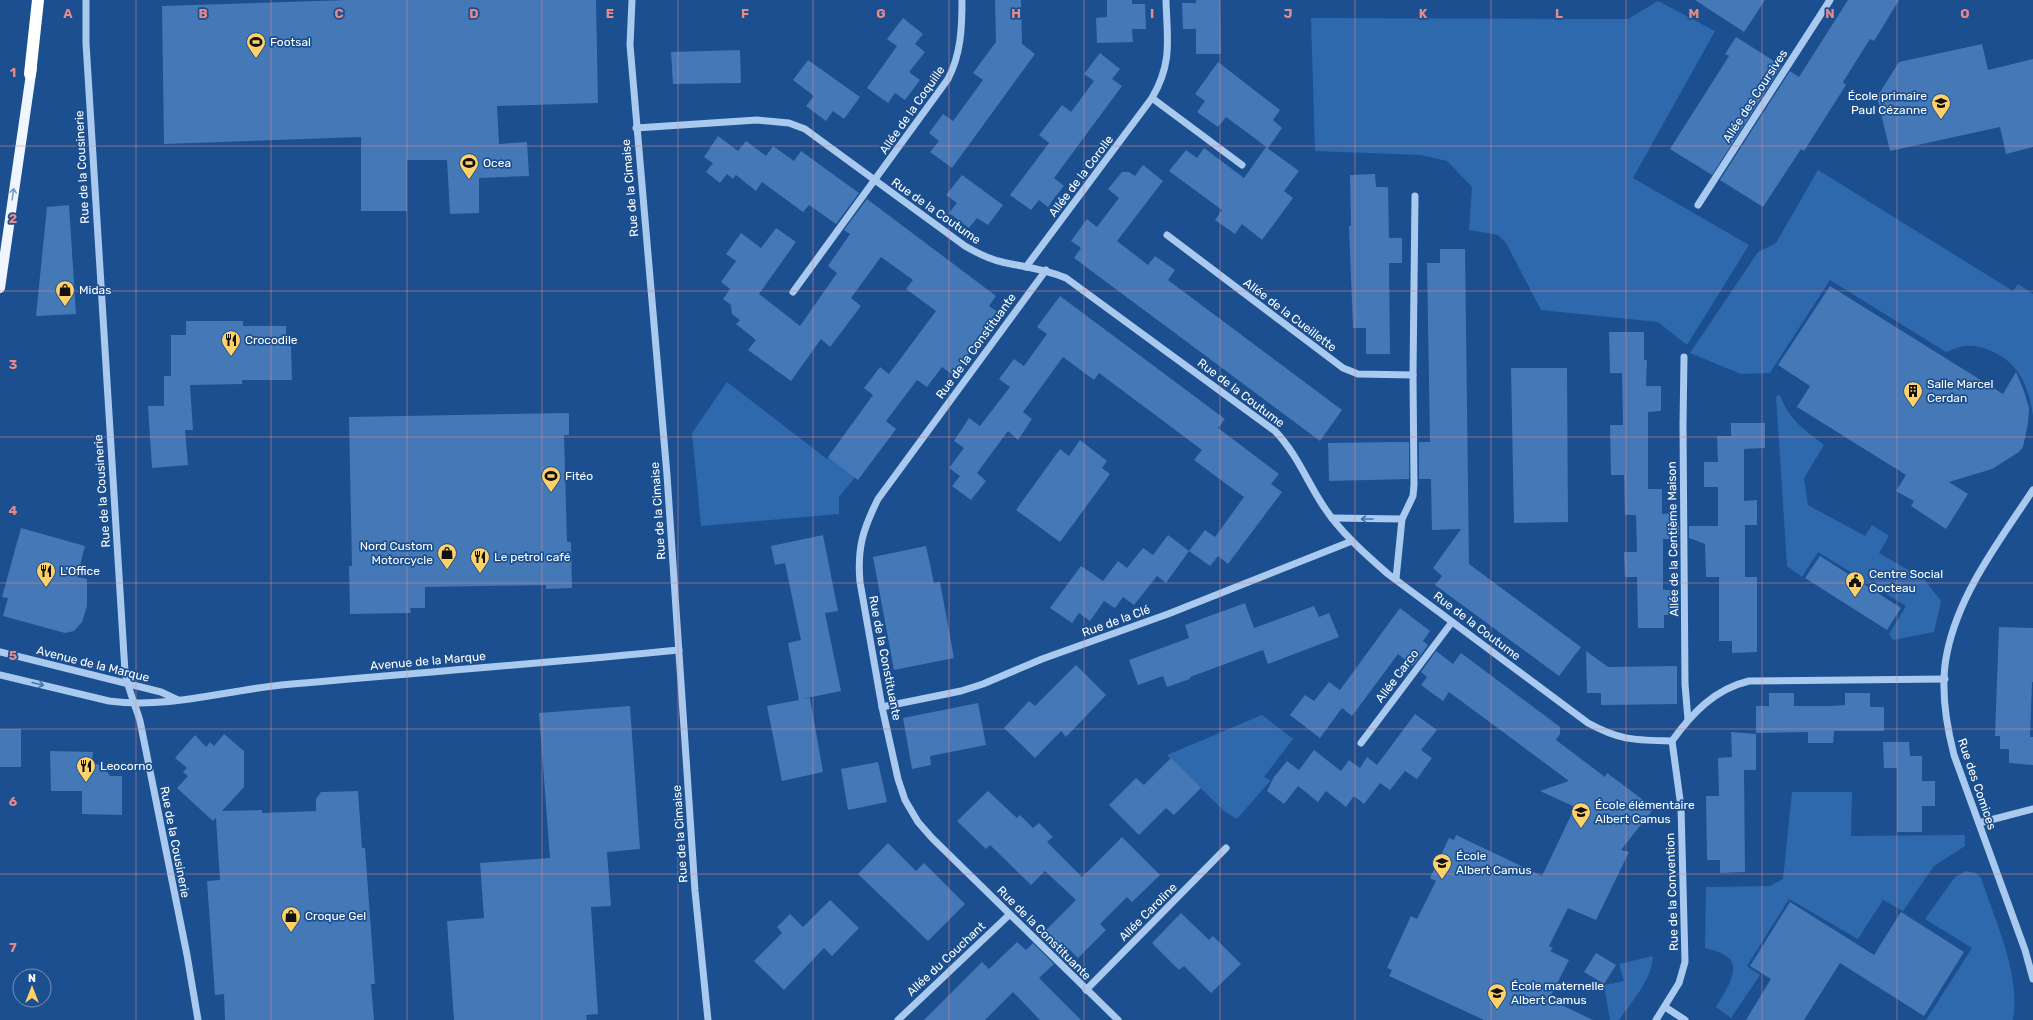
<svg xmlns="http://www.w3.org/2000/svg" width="2033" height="1020" viewBox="0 0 2033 1020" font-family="Rubik,sans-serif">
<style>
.green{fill:#2e69ad}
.building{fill:#4478b7}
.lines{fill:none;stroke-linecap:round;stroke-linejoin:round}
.minor{stroke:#a9c9ee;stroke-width:7}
.major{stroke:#f0f6ff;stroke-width:10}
.highway{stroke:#fff;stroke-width:12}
.oneway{stroke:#7b9ac1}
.oneway2{stroke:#4674ac}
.grid{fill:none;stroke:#e88989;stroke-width:1;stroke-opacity:0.55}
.labels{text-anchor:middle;stroke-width:3.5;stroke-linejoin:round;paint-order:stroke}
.poi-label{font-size:12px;fill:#fff;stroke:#1b4f8f;text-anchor:start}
.street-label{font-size:12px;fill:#fff;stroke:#1b4f8f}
.grid-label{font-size:13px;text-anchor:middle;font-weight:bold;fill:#e88989;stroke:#1b4f8f;stroke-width:3.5;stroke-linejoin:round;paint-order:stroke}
</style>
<rect width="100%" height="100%" fill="#1b4f8f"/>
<!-- green -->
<g class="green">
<polygon points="1658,1 1715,31 1633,178 1749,245 1687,345 1658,322 1541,310 1506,243 1498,235 1469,230 1472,187 1447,161 1421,155 1315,151 1311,18 1628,19"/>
<path d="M1818 170 2013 291 2018 284 2033 294V416C2029 387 2019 362 1989 350 1981 347 1973 345 1964 346 1958 347 1952 350 1946 352L1830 280 1770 373 1741 374 1690 353 1758 252 1776 243Z"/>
<polygon points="727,382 827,459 829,457 855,477 839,497 839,514 701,526 692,433"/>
<path d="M1780 395C1789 420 1804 429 1824 445L1804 478 1808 505 1865 536 1872 525 1889 536 1879 553 1924 579 1941 601 1934 632 1893 640 1889 634 1906 606 1818 552 1802 577 1787 566 1776 396Z"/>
<polygon points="1262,715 1293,739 1264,777 1271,780 1237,819 1224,811 1167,755"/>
<path d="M1792 792H1852L1851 836 1965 835V846L1934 866 1903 911 1883 900 1858 939 1789 899 1747 966 1760 975 1731 1018 1716 1007C1723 995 1744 966 1726 956 1720 952 1712 950 1705 948L1706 887 1770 886 1783 879Z"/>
<path d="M1966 871 1976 873 1981 878C1995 921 2021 974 2013 1020H1926L1972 948 1925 919 1955 877Z"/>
<path d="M1653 956C1652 980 1632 1001 1619 1020H1610L1604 985 1624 981 1619 964Z"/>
</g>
<!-- building -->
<g class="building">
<polygon points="349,0 596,0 598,103 497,106 499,144 527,142 529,176 479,178 479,213 450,214 447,160 407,160 407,211 361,211 361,137 164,144 162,6"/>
<polygon points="995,0 1021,0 1022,44 1035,54 952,168 930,152 939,141 929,133 943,114 953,121 983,80 973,73 996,42"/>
<polygon points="1107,0 1132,0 1132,4 1145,4 1146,29 1132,29 1133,42 1097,43 1096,18 1107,17"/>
<polygon points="1196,0 1220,0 1221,54 1196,54 1196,29 1183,29 1182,3 1196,3"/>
<polygon points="1695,0 1765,0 1744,32"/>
<polygon points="1848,0 1899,0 1874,41 1870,39 1843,82 1846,85 1804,151 1801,149 1763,207 1720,180 1790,71 1799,77"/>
<polygon points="903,18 923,34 915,44 925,52 909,72 920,80 905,100 895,93 888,103 867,88 897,46 887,39"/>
<polygon points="1736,37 1782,66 1712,175 1670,149 1729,56 1725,54"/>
<polygon points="1982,44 1988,70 2033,59 2033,147 2006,154 2000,127 1890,151 1877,97 1899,62"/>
<polygon points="740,50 741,83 673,84 671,52"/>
<polygon points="1100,53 1120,69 1112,79 1122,86 1054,178 1064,186 1055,197 1048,207 1039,200 1031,210 1010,195 1049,143 1039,135 1062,105 1071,112 1094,81 1084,74"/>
<polygon points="808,60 860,97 844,119 833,111 826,121 806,106 814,96 793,80"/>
<polygon points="1218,62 1280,110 1273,120 1282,128 1268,148 1226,117 1218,127 1197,112 1205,101 1195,94"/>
<polygon points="718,136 738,151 746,141 766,156 773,146 794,161 801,151 859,193 836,224 809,205 803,212 762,182 756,191 736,175 733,179 727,174 720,183 706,172 713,163 704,157"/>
<polygon points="1266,147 1299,171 1284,191 1293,198 1262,240 1242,224 1235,234 1215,220 1222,210 1169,171 1186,150 1197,158 1204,148 1244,178"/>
<polygon points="1143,165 1163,181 1117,241 1148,265 1155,256 1175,270 1168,280 1342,410 1320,441 1074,258 1081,248 1071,241 1087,219 1097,227 1119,198 1108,189 1122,172 1129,172 1135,176"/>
<polygon points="1375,174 1376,187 1388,187 1389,238 1402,238 1402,263 1389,263 1390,354 1366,354 1366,328 1353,328 1349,226 1351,226 1350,175"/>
<polygon points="962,175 1003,205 988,225 977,218 969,228 949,213 957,203 946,195"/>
<polygon points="867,199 996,296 989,306 999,313 953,375 942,367 927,387 917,380 886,421 896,429 858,480 828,457 873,395 864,388 880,367 889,374 936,311 906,289 913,280 881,257 851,298 861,306 830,347 821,339 791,381 748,350 756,340 736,324 740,320 732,314 731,305 723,299 730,289 721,282 736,261 726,254 741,233 761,248 776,228 796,242 759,294 800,326 837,273 828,266 850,234 844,230"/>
<polygon points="69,205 76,314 36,316 47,207"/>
<polygon points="1440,249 1465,249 1469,564 1581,647 1559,676 1435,585 1442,576 1433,568 1461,529 1432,530 1431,479 1419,479 1419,442 1430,442 1427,263 1440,263"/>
<polygon points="1830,286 2003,394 2016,372 2024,391 2029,408 2028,423 2023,447 2019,452 1992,469 1949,482 1968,494 1946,529 1911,506 1914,501 1896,491 1906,475 1797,407 1810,386 1778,365"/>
<polygon points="1060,296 1225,419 1218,428 1279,474 1271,484 1282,492 1228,564 1218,556 1210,566 1189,551 1205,530 1215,537 1244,497 1194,460 1202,450 1099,373 1094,380 1063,357 1023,412 1032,419 1018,440 1008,431 977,473 986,481 971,500 952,486 960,476 949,468 964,448 954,441 969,418 980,426 1010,387 999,379 1014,359 1024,366 1047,334 1037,327"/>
<polygon points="186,321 243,321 243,326 286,326 286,346 291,346 292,380 242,380 242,384 190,385 193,430 185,430 188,465 152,468 148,406 164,406 164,376 171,376 171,335 186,335"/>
<polygon points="1609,332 1644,332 1644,360 1647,360 1646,386 1661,386 1661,411 1648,412 1648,489 1662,489 1662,514 1675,513 1675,526 1679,526 1679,535 1675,533 1675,539 1663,539 1663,590 1676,590 1676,615 1664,615 1664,628 1638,628 1637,577 1625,577 1624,552 1637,552 1636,515 1625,515 1624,475 1611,475 1610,425 1623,425 1622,373 1610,373"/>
<polygon points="1511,368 1567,368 1568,522 1514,523"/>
<polygon points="569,413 569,435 564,435 567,542 571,542 572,588 546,589 546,585 425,587 425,608 410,608 411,613 350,614 349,566 352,566 349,417"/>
<polygon points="1731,423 1765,423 1765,448 1744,449 1744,501 1757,500 1757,525 1745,525 1745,577 1757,577 1757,652 1732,653 1732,641 1719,641 1719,577 1706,577 1705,544 1689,538 1689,526 1718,526 1718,487 1704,487 1704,462 1718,462 1717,436 1731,436"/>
<polygon points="1080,440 1107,461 1102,468 1110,474 1060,542 1016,510 1060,449 1069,456"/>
<polygon points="1396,442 1409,442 1409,479 1329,481 1328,443"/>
<polygon points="21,528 85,546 77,577 87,579 87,606 82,622 74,631 65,633 3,616 8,598 2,597"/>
<polygon points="823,535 838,611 825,613 841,691 802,699 810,698 823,772 782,781 767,706 799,700 788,643 801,640 785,563 775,565 771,546"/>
<polygon points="1168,535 1189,551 1166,583 1157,576 1134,605 1123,597 1115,608 1104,601 1090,621 1079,613 1072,623 1050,608 1081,566 1103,581 1118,561 1127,568 1143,548 1153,555"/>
<polygon points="926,546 934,583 940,582 954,658 894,670 873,557"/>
<polygon points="1820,556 1901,608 1887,630 1805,578"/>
<polygon points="1245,603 1254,628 1314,606 1319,617 1329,613 1339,637 1268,664 1263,650 1190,677 1190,679 1167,687 1163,676 1138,685 1129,660 1189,638 1185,625"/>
<polygon points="1400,608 1430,631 1423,641 1428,645 1413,666 1398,654 1352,716 1342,708 1320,738 1290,715 1305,695 1314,701 1329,682 1340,690"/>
<polygon points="1999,627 2033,628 2033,682 2032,682 2030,737 2033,737 2033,765 2009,763 2009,749 2000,749 2000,736 1995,736"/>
<polygon points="1436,651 1453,664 1461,653 1560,727 1560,734 1556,740 1605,777 1607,773 1654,808 1621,850 1629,852 1596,920 1568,908 1549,946 1553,948 1550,951 1569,960 1549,999 1593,1020 1484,1020 1389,976 1392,970 1387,968 1411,916 1417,919 1436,881 1430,878 1449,838 1454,840 1456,835 1542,876 1575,807 1540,791 1569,781 1449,692 1443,701 1421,685 1427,677 1421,672"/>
<polygon points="1586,651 1608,667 1677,666 1677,704 1601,705 1601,693 1587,693"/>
<polygon points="1076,665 1106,695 1066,737 1061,731 1035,758 1004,728 1029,701 1035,706"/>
<polygon points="1769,693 1794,693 1794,706 1833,706 1845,705 1845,693 1870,693 1870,707 1884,707 1884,731 1834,731 1833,743 1808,743 1808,732 1756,733 1756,706 1769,706"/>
<polygon points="978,703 986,745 930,756 931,765 912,769 903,718"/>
<polygon points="630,706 640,849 607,852 611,906 591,907 598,1014 586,1015 587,1020 454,1020 447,921 484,918 480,863 550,858 539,713"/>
<polygon points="1415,714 1437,730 1421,750 1432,758 1417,779 1405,771 1390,790 1380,783 1364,804 1354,796 1346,807 1326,791 1318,802 1298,786 1284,804 1267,791 1274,777 1287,761 1299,770 1314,750 1341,771 1349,760 1360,768 1367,757 1377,765"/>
<rect x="0" y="729" width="21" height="38"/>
<polygon points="1731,732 1756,734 1756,770 1744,770 1745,872 1720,873 1720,860 1707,860 1706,796 1719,796 1718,758 1732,757"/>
<polygon points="224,734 244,751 244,787 222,811 262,810 262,813 316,811 316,799 321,792 358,791 362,848 365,848 375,984 371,984 374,1020 225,1020 224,994 215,995 207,881 220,880 216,818 213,821 177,788 188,776 183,772 187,768 175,758 195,735 206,747 210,742 214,746"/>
<polygon points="1883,742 1909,742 1910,756 1922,756 1922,781 1935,781 1935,806 1922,806 1922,832 1897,832 1897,768 1884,768"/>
<polygon points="50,751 93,752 92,763 104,766 110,776 122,776 122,815 82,814 82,791 51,791"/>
<polygon points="1171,758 1201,788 1174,815 1166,808 1139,835 1109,805 1136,778 1144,785"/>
<polygon points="878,762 887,802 848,810 841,769"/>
<polygon points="988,791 1017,818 1020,815 1033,828 1039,823 1053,837 1047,842 1082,877 1122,837 1160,875 1132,902 1127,897 1100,924 1106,930 1078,958 1069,949 1061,957 1040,936 1076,900 1045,871 1031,885 990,845 986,849 957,821"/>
<polygon points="888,843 916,871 924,863 965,904 928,941 858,874"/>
<polygon points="830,900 859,928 832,956 824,948 784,990 754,961 782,933 777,927 790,914 803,927"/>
<polygon points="1790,902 1874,955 1901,912 1964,952 1924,1016 1840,963 1804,1020 1746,1020 1771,979 1750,966"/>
<polygon points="1181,913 1209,940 1213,936 1241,964 1211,993 1184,966 1179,970 1152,943"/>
<polygon points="1017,942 1026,950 1033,943 1054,964 1039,978 1081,1020 1040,1020 1013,992 985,1020 924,1020 982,962 989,969"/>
<polygon points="1596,953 1616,965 1604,984 1584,972"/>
</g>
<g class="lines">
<!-- minor -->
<g class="minor">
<path d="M86 0V43L125 672C128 689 135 704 140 721L187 955 198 1020"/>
<polyline points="632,0 630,45 667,475 695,891 708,1020"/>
<polyline points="1152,98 1242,165"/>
<path d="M636 128 757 120 789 123 805 129 965 246C977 253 989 259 1002 262 1024 267 1045 269 1066 278L1275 431C1296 453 1306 479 1322 504 1339 531 1364 553 1388 574L1588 723C1621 741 1635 740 1672 741"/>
<polyline points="1698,205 1830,0"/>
<polyline points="1167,235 1343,368 1358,374 1413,375"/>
<path d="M1026 267 1152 98C1173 62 1167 39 1166 0"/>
<path d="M1046 270 878 499C863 529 857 548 860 582L882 707 898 779 905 800 918 822 932 838 1118 1020"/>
<path d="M793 292 948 79C961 54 962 28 962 0"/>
<polyline points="1684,357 1683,425 1685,684 1688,720"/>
<path d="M2033 490C2000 540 1959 593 1947 653 1940 686 1946 724 1954 755L2025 950 2033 979"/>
<polyline points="1332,518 1402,519"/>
<polyline points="1396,579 1402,519 1413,496 1414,485 1413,375 1415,196"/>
<polyline points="0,652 161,692 178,700"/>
<path d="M0 675 109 701C167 709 224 691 281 685 414 673 547 663 679 650"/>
<polyline points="882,707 961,691 983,684 1042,659 1168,614 1352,541"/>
<polyline points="1361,743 1452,622"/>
<polyline points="1979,823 2033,809"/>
<polyline points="1086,990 1226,848"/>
<polyline points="1665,1007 1685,1020"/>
<polyline points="898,1020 1009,915"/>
<path d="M1656 1020 1679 983 1685 962 1681 807 1672 741C1692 713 1715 689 1749 681L1945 679"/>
</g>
<!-- major -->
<polyline class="major" points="0,288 32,67"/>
<!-- highway -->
<polyline class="highway" points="30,74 38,0"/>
</g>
<!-- one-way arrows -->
<defs><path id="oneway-shaft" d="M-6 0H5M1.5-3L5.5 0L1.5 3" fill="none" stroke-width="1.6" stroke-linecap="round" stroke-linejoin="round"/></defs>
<use class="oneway" href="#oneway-shaft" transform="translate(13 194) rotate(-82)"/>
<g class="oneway2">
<use href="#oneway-shaft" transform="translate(1367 519) rotate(180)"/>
<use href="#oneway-shaft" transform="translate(38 684) rotate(14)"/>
</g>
<!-- grid -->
<path class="grid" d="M136 0V1020M271 0V1020M407 0V1020M542 0V1020M678 0V1020M813 0V1020M949 0V1020M1084 0V1020M1220 0V1020M1355 0V1020M1491 0V1020M1626 0V1020M1762 0V1020M1897 0V1020M0 146H2033M0 291H2033M0 437H2033M0 583H2033M0 729H2033M0 874H2033"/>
<!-- icons -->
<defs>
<symbol id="stadium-pin" viewBox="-11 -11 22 30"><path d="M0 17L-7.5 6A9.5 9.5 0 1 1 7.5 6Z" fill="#ffd166" stroke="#1b4f8f"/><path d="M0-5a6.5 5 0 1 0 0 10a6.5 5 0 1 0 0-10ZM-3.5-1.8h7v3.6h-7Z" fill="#111"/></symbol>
<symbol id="school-pin" viewBox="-11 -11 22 30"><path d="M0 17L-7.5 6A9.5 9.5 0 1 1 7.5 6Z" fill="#ffd166" stroke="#1b4f8f"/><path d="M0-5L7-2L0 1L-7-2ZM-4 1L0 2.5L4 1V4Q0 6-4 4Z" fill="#111"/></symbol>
<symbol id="shop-pin" viewBox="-11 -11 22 30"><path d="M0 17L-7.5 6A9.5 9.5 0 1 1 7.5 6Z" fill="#ffd166" stroke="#1b4f8f"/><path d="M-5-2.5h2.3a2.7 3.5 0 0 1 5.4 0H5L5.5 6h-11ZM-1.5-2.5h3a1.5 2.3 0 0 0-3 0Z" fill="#111"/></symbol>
<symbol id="restaurant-pin" viewBox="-11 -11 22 30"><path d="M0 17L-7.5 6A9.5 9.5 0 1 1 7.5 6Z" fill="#ffd166" stroke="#1b4f8f"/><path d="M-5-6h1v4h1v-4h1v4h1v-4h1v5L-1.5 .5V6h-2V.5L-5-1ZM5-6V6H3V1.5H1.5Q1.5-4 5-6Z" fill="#111"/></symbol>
<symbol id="building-pin" viewBox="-11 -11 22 30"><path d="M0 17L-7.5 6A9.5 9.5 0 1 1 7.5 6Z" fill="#ffd166" stroke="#1b4f8f"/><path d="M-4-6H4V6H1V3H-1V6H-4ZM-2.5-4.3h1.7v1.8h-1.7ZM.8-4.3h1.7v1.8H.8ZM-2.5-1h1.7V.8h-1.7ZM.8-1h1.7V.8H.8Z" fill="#111"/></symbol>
<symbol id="civic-pin" viewBox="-11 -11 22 30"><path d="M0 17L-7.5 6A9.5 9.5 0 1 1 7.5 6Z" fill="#ffd166" stroke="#1b4f8f"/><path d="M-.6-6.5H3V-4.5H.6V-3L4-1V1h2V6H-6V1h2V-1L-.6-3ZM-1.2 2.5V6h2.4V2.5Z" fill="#111"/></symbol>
</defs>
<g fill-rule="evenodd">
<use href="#stadium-pin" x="245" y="31" width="22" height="30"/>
<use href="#school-pin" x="1930" y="92" width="22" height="30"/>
<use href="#stadium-pin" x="458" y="152" width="22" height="30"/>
<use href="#shop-pin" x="54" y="279" width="22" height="30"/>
<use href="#restaurant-pin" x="220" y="329" width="22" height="30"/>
<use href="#building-pin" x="1902" y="380" width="22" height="30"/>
<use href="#stadium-pin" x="540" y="465" width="22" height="30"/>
<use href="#shop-pin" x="436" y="542" width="22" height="30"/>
<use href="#restaurant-pin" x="469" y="546" width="22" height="30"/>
<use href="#restaurant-pin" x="35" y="560" width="22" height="30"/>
<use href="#civic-pin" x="1844" y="570" width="22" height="30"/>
<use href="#restaurant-pin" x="75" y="755" width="22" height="30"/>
<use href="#school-pin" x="1570" y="801" width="22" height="30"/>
<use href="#school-pin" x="1431" y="852" width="22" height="30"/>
<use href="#shop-pin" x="280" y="905" width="22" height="30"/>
<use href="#school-pin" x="1486" y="982" width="22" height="30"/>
</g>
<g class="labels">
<!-- poi labels -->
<g class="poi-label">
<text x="270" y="46">Footsal</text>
<text x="1927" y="100" text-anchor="end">École primaire<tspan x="1927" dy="14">Paul Cézanne</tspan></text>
<text x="483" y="167">Ocea</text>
<text x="79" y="294">Midas</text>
<text x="245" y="344">Crocodile</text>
<text x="1927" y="388">Salle Marcel<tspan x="1927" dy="14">Cerdan</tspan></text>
<text x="565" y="480">Fitéo</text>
<text x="433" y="550" text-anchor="end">Nord Custom<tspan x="433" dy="14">Motorcycle</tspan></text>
<text x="494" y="561">Le petrol café</text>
<text x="60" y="575">L'Office</text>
<text x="1869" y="578">Centre Social<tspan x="1869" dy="14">Cocteau</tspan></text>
<text x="100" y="770">Leocorno</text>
<text x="1595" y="809">École élémentaire<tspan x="1595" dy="14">Albert Camus</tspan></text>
<text x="1456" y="860">École<tspan x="1456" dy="14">Albert Camus</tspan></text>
<text x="305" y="920">Croque Gel</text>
<text x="1511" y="990">École maternelle<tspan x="1511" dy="14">Albert Camus</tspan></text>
</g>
<!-- street labels -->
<g class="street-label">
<text transform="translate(1755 96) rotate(-57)" y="4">Allée des Coursives</text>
<text transform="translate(912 110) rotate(-55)" y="4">Allée de la Coquille</text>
<text transform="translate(82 167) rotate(-93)" y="4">Rue de la Cousinerie</text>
<text transform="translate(1081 176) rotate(-53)" y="4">Allée de la Corolle</text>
<text transform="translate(630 188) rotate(-95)" y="4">Rue de la Cimaise</text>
<text transform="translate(936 211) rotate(35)" y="4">Rue de la Coutume</text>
<text transform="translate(1290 315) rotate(37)" y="4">Allée de la Cueillette</text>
<text transform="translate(976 346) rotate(-54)" y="4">Rue de la Constituante</text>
<text transform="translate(1241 393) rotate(37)" y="4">Rue de la Coutume</text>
<text transform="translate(102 491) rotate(-94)" y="4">Rue de la Cousinerie</text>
<text transform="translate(658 511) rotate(-94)" y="4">Rue de la Cimaise</text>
<text transform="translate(1673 539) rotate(-91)" y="4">Allée de la Centième Maison</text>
<text transform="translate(1116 621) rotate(-20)" y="4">Rue de la Clé</text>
<text transform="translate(1477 626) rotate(37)" y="4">Rue de la Coutume</text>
<text transform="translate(885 658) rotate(79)" y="4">Rue de la Constituante</text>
<text transform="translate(428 661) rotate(-5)" y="4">Avenue de la Marque</text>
<text transform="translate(93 664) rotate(14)" y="4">Avenue de la Marque</text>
<text transform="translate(1397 676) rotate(-53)" y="4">Allée Carco</text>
<text transform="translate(1977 784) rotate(71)" y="4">Rue des Comices</text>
<text transform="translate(680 834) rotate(-94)" y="4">Rue de la Cimaise</text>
<text transform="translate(175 842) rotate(79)" y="4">Rue de la Cousinerie</text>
<text transform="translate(1672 892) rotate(-92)" y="4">Rue de la Convention</text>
<text transform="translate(1148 912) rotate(-45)" y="4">Allée Caroline</text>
<text transform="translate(1044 933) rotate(45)" y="4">Rue de la Constituante</text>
<text transform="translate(946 959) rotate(-43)" y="4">Allée du Couchant</text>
</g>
</g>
<g class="grid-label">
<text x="68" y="18">A</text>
<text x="203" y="18">B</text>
<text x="339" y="18">C</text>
<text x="474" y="18">D</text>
<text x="610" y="18">E</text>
<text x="745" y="18">F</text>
<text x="881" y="18">G</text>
<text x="1016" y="18">H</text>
<text x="1152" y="18">I</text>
<text x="1288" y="18">J</text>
<text x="1423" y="18">K</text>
<text x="1559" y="18">L</text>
<text x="1694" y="18">M</text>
<text x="1830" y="18">N</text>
<text x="1965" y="18">O</text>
<text x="13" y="77">1</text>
<text x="13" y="223">2</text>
<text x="13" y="369">3</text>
<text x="13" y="515">4</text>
<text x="13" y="660">5</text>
<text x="13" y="806">6</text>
<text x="13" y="952">7</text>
</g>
<!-- north arrow -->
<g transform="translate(32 988)"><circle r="19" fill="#1b4f8f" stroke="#7695bc"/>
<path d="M0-3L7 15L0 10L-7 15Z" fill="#ffd166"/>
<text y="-6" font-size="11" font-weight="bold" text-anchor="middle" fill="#ffffff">N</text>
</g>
</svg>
